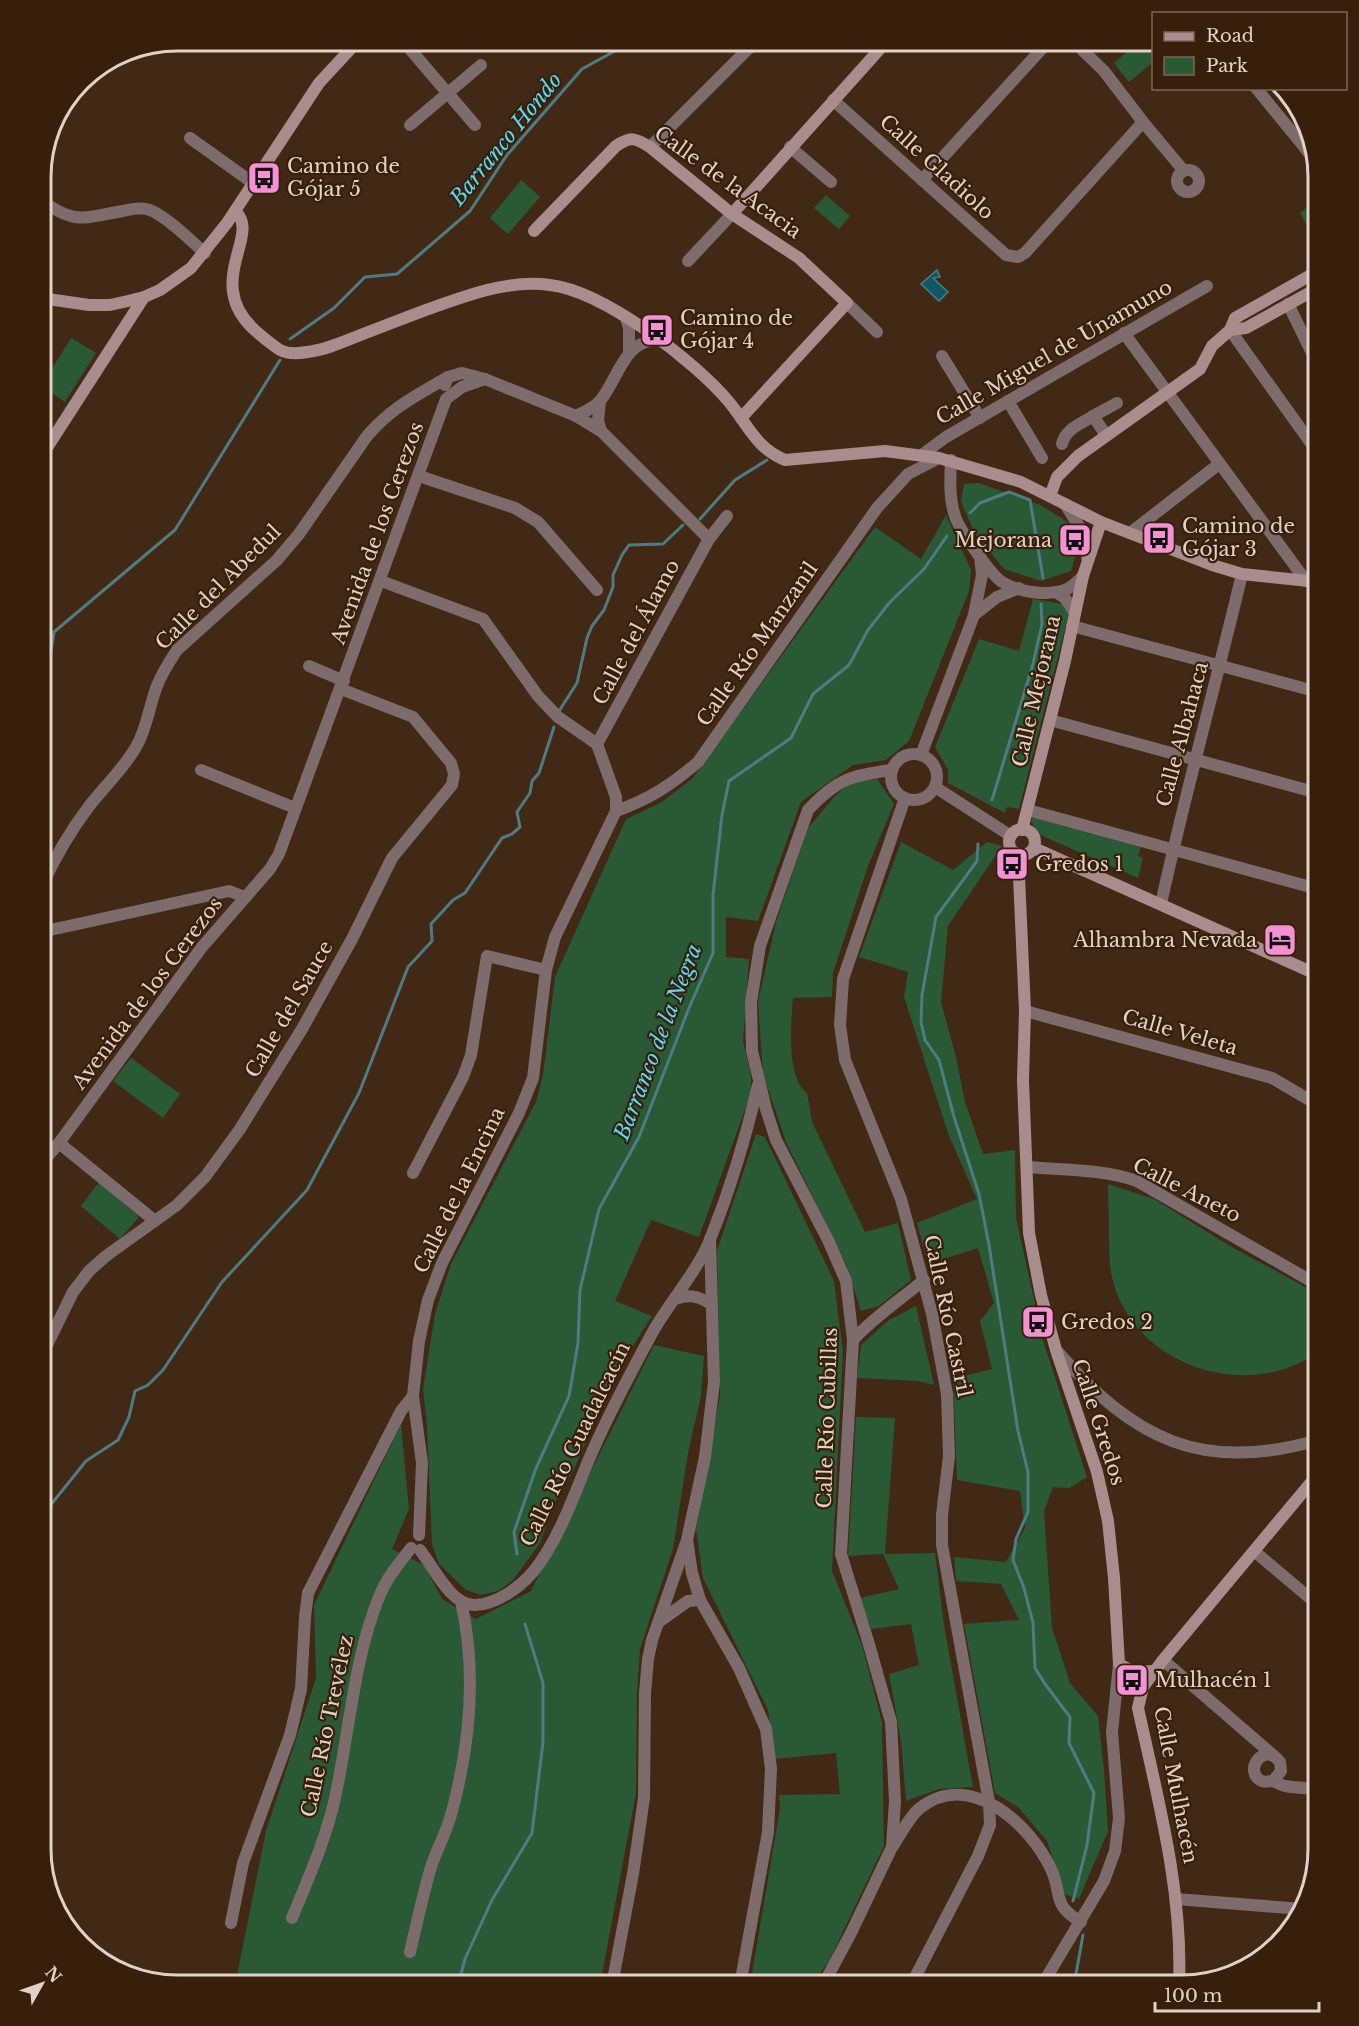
<svg xmlns="http://www.w3.org/2000/svg" width="1359" height="2026" viewBox="0 0 1359 2026" font-family="'Libre Baskerville',serif">
<style>
.green{fill:#295935}
.water{fill:#0e5865;stroke:#4e7c82;stroke-width:1.5}
.lines{fill:none;stroke-linecap:round;stroke-linejoin:round}
.stream{stroke:#4e7c82;stroke-width:3}
.street{stroke:#7d6c6b;stroke-width:12}
.secondary{stroke:#a88d8c;stroke-width:12}
.labels{text-anchor:middle;stroke-width:4.5;stroke-linejoin:round;paint-order:stroke}
.poi-label{font-size:20px;fill:#e2d1c6;stroke:#371f0c;text-anchor:start}
.street-label{font-size:20px;fill:#e2d1c6;stroke:#371f0c}
.water-label{font-size:21px;font-style:italic;fill:#5adbf4;stroke:#371f0c}
.rim{fill:none;stroke:#e2d1c6;stroke-width:3}
</style>
<rect width="100%" height="100%" fill="#422916"/>
<!-- green -->
<g class="green">
<polygon points="1139,41 1153,41 1153,62 1129,82 1114,63"/>
<polygon points="521,180 540,197 508,234 490,218"/>
<polygon points="826,195 850,216 839,229 814,208"/>
<polygon points="1318,198 1318,246 1300,213"/>
<polygon points="71,338 96,353 65,402 41,386"/>
<polygon points="979,483 1040,505 1071,524 1080,539 1071,571 1041,581 1004,569 975,534 961,502 964,484"/>
<polygon points="946,515 971,570 969,591 909,741 886,760 853,765 801,802 758,921 726,917 726,957 749,959 743,1041 751,1076 751,1093 699,1237 651,1220 615,1301 652,1316 615,1374 574,1469 554,1504 540,1543 513,1580 498,1591 481,1595 466,1590 439,1564 432,1544 427,1427 423,1389 435,1314 451,1264 536,1102 543,1075 555,977 626,819 662,802 693,778 875,527 921,559"/>
<polygon points="1033,599 1063,604 1069,613 1019,809 1007,807 1005,813 948,783 948,770 935,747 979,639 1019,651"/>
<path d="M877 779 894 804 868 866 833 973 832 997 793 998C791 1022 786 1078 807 1093L812 1122 865 1232 898 1223 911 1280 879 1306 861 1311 846 1265 786 1142 763 1074 758 1002 776 922 808 828 835 796 851 782Z"/>
<polygon points="1033,817 1141,846 1138,856 1143,858 1138,878 1038,834 1031,821"/>
<polygon points="901,842 953,870 987,842 1002,846 948,926 941,1002 956,1057 965,1102 983,1154 1015,1150 1016,1218 1043,1340 1087,1477 1069,1488 1053,1487 1044,1511 1052,1628 1070,1683 1098,1716 1104,1769 1108,1831 1079,1899 1064,1894 1047,1841 1018,1807 995,1793 964,1624 1019,1620 1001,1584 956,1581 954,1557 1006,1562 1025,1528 1020,1491 957,1480 953,1379 992,1369 980,1321 994,1303 978,1248 928,1264 917,1223 977,1199 949,1136 904,997 908,972 859,957"/>
<polygon points="131,1058 180,1094 163,1118 113,1081"/>
<polygon points="756,1134 765,1137 834,1281 843,1351 832,1571 862,1645 882,1722 884,1846 829,1961 811,1985 750,1985 780,1808 779,1795 840,1794 836,1753 774,1759 768,1710 703,1578 696,1529 720,1395 717,1251"/>
<polygon points="99,1182 139,1217 120,1239 81,1206"/>
<path d="M1108 1184 1154 1199 1230 1246 1318 1294V1352C1250 1401 1142 1369 1115 1288 1109 1270 1109 1252 1109 1234 1109 1217 1108 1200 1108 1184Z"/>
<polygon points="916,1306 934,1385 918,1381 857,1378 861,1345 889,1320"/>
<polygon points="654,1345 704,1356 701,1396 688,1453 673,1549 640,1649 637,1694 636,1793 600,1985 235,1985 266,1831 316,1678 314,1605 401,1424 409,1509 392,1549 424,1565 442,1599 476,1619 531,1591"/>
<polygon points="856,1417 895,1418 885,1554 935,1553 944,1625 973,1787 939,1789 906,1801 901,1741 889,1674 919,1665 911,1624 871,1629 860,1598 899,1589 883,1554 848,1556"/>
</g>
<!-- water -->
<polygon class="water" points="937,270 940,277 933,278 948,292 939,301 921,284"/>
<g class="lines">
<!-- stream -->
<g class="stream">
<polyline points="290,339 334,308 365,277 397,274 470,211 507,155 582,69 633,41"/>
<polyline points="970,513 980,503 1009,492 1030,500 1043,578"/>
<polyline points="700,519 735,480 767,460"/>
<polyline points="41,678 48,670 54,632 175,530 280,360"/>
<polyline points="559,711 577,683 587,638 592,626 604,610 613,587 613,575 622,555 629,545 663,544 683,525"/>
<polyline points="992,800 1033,664 1042,624 1041,604"/>
<polyline points="978,844 977,861 936,917 922,995 921,1022 925,1040 939,1060 954,1117 979,1194 989,1245 1018,1431 1028,1472 1028,1512 1016,1539 1013,1560 1024,1588 1033,1623 1035,1668 1045,1684 1070,1717 1069,1743 1094,1793 1087,1845 1073,1901"/>
<polyline points="41,1517 86,1461 118,1440 129,1417 135,1391 148,1385 163,1370 222,1282 307,1190 359,1093 408,967 432,941 431,924 453,900 465,893 502,838 512,834 520,827 517,812 530,793 532,781 539,773 554,727"/>
<polyline points="517,1554 514,1532 536,1468 569,1396 578,1343 580,1290 599,1209 639,1137 689,1008 713,953 713,895 722,815 729,781 791,738 813,694 849,665 868,630 890,602 924,569 947,536"/>
<polyline points="458,1985 465,1959 492,1900 532,1833 543,1742 543,1683 525,1624"/>
<polyline points="1074,1985 1083,1935"/>
</g>
<!-- street -->
<g class="street">
<polyline points="403,41 475,125"/>
<polyline points="1073,41 1104,71 1143,122 1184,171"/>
<polyline points="1256,88 1314,159"/>
<polyline points="833,100 1006,255 1018,257 1025,253 1143,122"/>
<polyline points="410,125 481,65"/>
<polyline points="190,138 253,183"/>
<polyline points="650,147 747,50 759,41"/>
<polyline points="790,147 831,182"/>
<circle cx="1188" cy="181" r="11"/>
<polyline points="922,180 1049,41"/>
<path d="M41 200C75 225 83 218 123 211 132 209 141 207 150 210 166 216 191 241 205 253"/>
<polyline points="688,261 732,214"/>
<polyline points="847,303 877,332"/>
<polyline points="1288,304 1318,365"/>
<polyline points="626,318 629,328 629,352"/>
<polyline points="1230,330 1318,453"/>
<polyline points="1124,333 1306,581"/>
<polyline points="942,356 980,418"/>
<polyline points="445,385 448,377 462,373 485,379 576,416 601,431 709,539"/>
<polyline points="600,401 598,420 601,431"/>
<polyline points="1008,401 1042,458"/>
<path d="M576 416C584 412 594 408 600 401 619 378 624 338 660 340"/>
<polyline points="1093,416 1117,403"/>
<path d="M1062 444C1065 429 1081 424 1093 416L1106 435"/>
<polyline points="923,454 946,437 1207,286"/>
<path d="M951 460C950 480 949 501 956 519 962 533 991 575 1002 582 1020 593 1051 597 1069 588 1074 585 1079 580 1083 576"/>
<polyline points="419,476 515,508 538,522 597,590"/>
<polyline points="1065,504 1087,539 1087,558"/>
<polyline points="1130,533 1219,464"/>
<polyline points="381,581 483,619 538,696 558,717 597,744 616,797 616,811 555,937 546,970 533,1078 519,1113 442,1263 428,1300 419,1341 413,1396 422,1463 419,1535"/>
<polyline points="1056,592 1065,598 1075,613"/>
<polyline points="974,615 982,575 980,556"/>
<polyline points="1072,626 1318,692"/>
<polyline points="309,666 344,681"/>
<polyline points="1050,720 1318,793"/>
<polyline points="597,744 709,539 727,516"/>
<circle cx="914" cy="777" r="23"/>
<polyline points="921,755 974,615 997,597 1019,588"/>
<polyline points="201,770 295,808"/>
<polyline points="935,787 1011,836"/>
<path d="M1318 788C1314 771 1314 756 1318 738"/>
<polyline points="905,798 843,979 840,1025 845,1060 901,1199 932,1314 947,1394 949,1456 942,1515 942,1545 989,1802 990,1825 978,1856 911,1985"/>
<polyline points="1028,810 1318,889"/>
<path d="M616 811C650 799 671 785 698 762L877 508 908 474 939 458"/>
<path d="M41 888C54 859 70 831 90 805 105 786 124 768 136 747 147 729 149 706 157 686 162 673 169 662 177 650L277 560 299 534 367 436C392 407 416 396 448 377"/>
<path d="M1161 904C1185 793 1216 684 1242 574"/>
<polyline points="41,932 229,891 245,897"/>
<polyline points="1025,1011 1272,1078 1318,1105"/>
<polyline points="59,1143 155,1221"/>
<polyline points="41,1164 59,1143 202,947 270,869 279,854 446,399 462,387 485,379"/>
<path d="M1027 1167C1063 1170 1103 1169 1137 1181L1318 1285"/>
<polyline points="413,1173 463,1077 471,1055 487,956 546,970"/>
<polyline points="710,1239 714,1382 705,1457 687,1540 692,1573 700,1600 739,1668 766,1729 771,1769 768,1832 740,1985"/>
<path d="M675 1299C690 1294 698 1296 711 1304"/>
<path d="M853 1340C874 1317 900 1300 924 1280"/>
<path d="M1057 1351C1133 1439 1202 1474 1318 1440"/>
<polyline points="41,1357 73,1292 89,1271 106,1256 177,1205 205,1177 240,1129 302,1029 352,939 392,858 452,785 454,774 451,763 413,717 341,689"/>
<path d="M420 1550C433 1566 451 1606 475 1605 496 1605 520 1587 533 1572 561 1537 575 1491 593 1450 610 1412 630 1374 650 1337 667 1304 698 1272 711 1237 731 1187 746 1137 758 1085"/>
<polyline points="1254,1551 1318,1605"/>
<polyline points="660,1621 688,1601 700,1600"/>
<polyline points="1163,1660 1274,1756"/>
<path d="M1273 1781 1281 1771 1280 1762C1264 1740 1242 1772 1262 1781 1268 1783 1266 1781 1272 1781 1276 1782 1280 1785 1285 1786 1296 1788 1308 1788 1318 1789"/>
<path d="M893 1846C901 1834 909 1817 920 1808 970 1769 1030 1824 1051 1869 1063 1895 1051 1904 1081 1922"/>
<polyline points="1176,1899 1302,1909"/>
<path d="M292 1918C308 1879 326 1839 335 1798 349 1734 354 1658 379 1597 386 1579 399 1563 411 1548"/>
<polyline points="231,1923 243,1863 290,1735 301,1689 305,1617 308,1593 401,1411 413,1396"/>
<path d="M410 1952C417 1923 423 1894 431 1867 437 1849 446 1833 451 1815 470 1746 477 1672 461 1601"/>
<polyline points="612,1985 633,1874 644,1798 645,1693 648,1659 652,1640 686,1543"/>
<path d="M823 1985 851 1933 892 1847 895 1801 891 1722 868 1641 841 1554 853 1340 846 1281 828 1240 776 1140 766 1109 752 1051 751 1002 760 946 808 810C837 779 852 775 892 770"/>
<polyline points="1042,1985 1104,1881 1115,1851 1119,1818 1112,1732 1119,1664"/>
</g>
<!-- secondary -->
<g class="secondary">
<path d="M235 211C263 235 200 284 258 333 265 339 272 345 280 350 288 354 297 354 307 352 326 350 345 341 363 334 403 319 445 301 487 290 507 285 529 282 550 285 603 291 695 361 729 402 748 425 756 448 785 460L885 451 939 458 1021 482 1101 522 1212 565 1242 574 1318 582"/>
<polyline points="732,214 887,41"/>
<path d="M534 231 616 146C631 136 635 138 650 147L732 214 799 258 847 303 741 418"/>
<polyline points="41,298 89,305 110,305 128,301 144,297 160,290 191,268 227,223 319,83 358,41"/>
<polyline points="1230,330 1246,328 1318,288"/>
<polyline points="41,457 144,297"/>
<polyline points="1050,496 1057,477 1078,456 1200,369 1212,346 1230,330 1235,318 1318,271"/>
<circle cx="1022" cy="842" r="13"/>
<polyline points="1022,830 1065,661 1083,576 1101,522"/>
<polyline points="1034,848 1318,975"/>
<polyline points="1018,854 1025,1011 1023,1080 1029,1233 1041,1295 1056,1350 1097,1472 1108,1521 1114,1578 1119,1664 1134,1672 1154,1671"/>
<path d="M1179 1985C1183 1891 1158 1800 1138 1708L1143 1687 1163 1660 1318 1474"/>
</g>
</g>
<!-- icons -->
<defs>
<symbol id="bus-square" viewBox="-11 -11 22 22"><rect x="-9" y="-9" width="18" height="18" rx="4" fill="#f591d2" stroke="#371f0c"/><path d="M-5-6H5V4H4V6H2V4H-2V6H-4V4H-5ZM-3.5-4V0h7V-4ZM-3.5 1.2v1.5H-2V1.2ZM2 1.2v1.5H3.5V1.2Z" fill="#111"/></symbol>
<symbol id="hotel-square" viewBox="-11 -11 22 22"><rect x="-9" y="-9" width="18" height="18" rx="4" fill="#f591d2" stroke="#371f0c"/><path d="M-6-4.5h1.5V1H6V5H4.5V3h-9V5H-6ZM-4 0a1.8 1.8 0 1 1 3.6 0ZM.5 0V-2.5h3Q6-2.5 6 0Z" fill="#111"/></symbol>
</defs>
<g fill-rule="evenodd">
<use href="#bus-square" x="245" y="159" width="38" height="38"/>
<use href="#bus-square" x="638" y="311" width="38" height="38"/>
<use href="#bus-square" x="1140" y="519" width="38" height="38"/>
<use href="#bus-square" x="1056" y="521" width="38" height="38"/>
<use href="#bus-square" x="993" y="845" width="38" height="38"/>
<use href="#hotel-square" x="1261" y="921" width="38" height="38"/>
<use href="#bus-square" x="1019" y="1303" width="38" height="38"/>
<use href="#bus-square" x="1113" y="1661" width="38" height="38"/>
</g>
<g class="labels">
<!-- poi labels -->
<g class="poi-label">
<text x="287" y="173">Camino de<tspan x="287" dy="23">Gójar 5</tspan></text>
<text x="680" y="325">Camino de<tspan x="680" dy="23">Gójar 4</tspan></text>
<text x="1182" y="533">Camino de<tspan x="1182" dy="23">Gójar 3</tspan></text>
<text x="1052" y="547" text-anchor="end">Mejorana</text>
<text x="1035" y="871">Gredos 1</text>
<text x="1257" y="947" text-anchor="end">Alhambra Nevada</text>
<text x="1061" y="1329">Gredos 2</text>
<text x="1155" y="1687">Mulhacén 1</text>
</g>
<!-- street labels -->
<g class="street-label">
<text transform="translate(937 167) rotate(42)" y="7">Calle Gladiolo</text>
<text transform="translate(728 182) rotate(36)" y="7">Calle de la Acacia</text>
<text transform="translate(1054 352) rotate(-30)" y="7">Calle Miguel de Unamuno</text>
<text transform="translate(377 533) rotate(-70)" y="7">Avenida de los Cerezos</text>
<text transform="translate(218 587) rotate(-45)" y="7">Calle del Abedul</text>
<text transform="translate(636 632) rotate(-62)" y="7">Calle del Álamo</text>
<text transform="translate(757 644) rotate(-55)" y="7">Calle Río Manzanil</text>
<text transform="translate(1036 691) rotate(-77)" y="7">Calle Mejorana</text>
<text transform="translate(1182 734) rotate(-75)" y="7">Calle Albahaca</text>
<text transform="translate(147 993) rotate(-53)" y="7">Avenida de los Cerezos</text>
<text transform="translate(289 1009) rotate(-60)" y="7">Calle del Sauce</text>
<text transform="translate(1180 1032) rotate(16)" y="7">Calle Veleta</text>
<text transform="translate(459 1190) rotate(-64)" y="7">Calle de la Encina</text>
<text transform="translate(1187 1190) rotate(27)" y="7">Calle Aneto</text>
<text transform="translate(948 1316) rotate(78)" y="7">Calle Río Castril</text>
<text transform="translate(827 1418) rotate(-88)" y="7">Calle Río Cubillas</text>
<text transform="translate(1099 1422) rotate(72)" y="7">Calle Gredos</text>
<text transform="translate(575 1444) rotate(-64)" y="7">Calle Río Guadalcacín</text>
<text transform="translate(327 1726) rotate(-78)" y="7">Calle Río Trevélez</text>
<text transform="translate(1176 1785) rotate(79)" y="7">Calle Mulhacén</text>
</g>
<!-- water labels -->
<g class="water-label">
<text transform="translate(506 139) rotate(-51)" y="7">Barranco Hondo</text>
<text transform="translate(658 1042) rotate(-69)" y="7">Barranco de la Negra</text>
</g>
</g>
<!-- crop -->
<path d="M0 0H1359V2026H0ZM177 51H1182A126 126 0 0 1 1308 177V1849A126 126 0 0 1 1182 1975H177A126 126 0 0 1 51 1849V177A126 126 0 0 1 177 51Z" fill="#371f0c" fill-rule="evenodd"/>
<path class="rim" d="M177 51H1182A126 126 0 0 1 1308 177V1849A126 126 0 0 1 1182 1975H177A126 126 0 0 1 51 1849V177A126 126 0 0 1 177 51Z"/>
<!-- legend -->
<rect x="1152" y="12" width="195" height="78" fill="#371f0c" stroke="#7b6656" stroke-width="1.5"/>
<rect x="1164" y="32" width="30" height="9" fill="#a88d8c" stroke="#7b6656" stroke-width="1.5"/>
<text x="1206" y="42" font-size="18" fill="#e2d1c6">Road</text>
<rect x="1164" y="57" width="30" height="18" fill="#295935" stroke="#7b6656" stroke-width="1.5"/>
<text x="1206" y="72" font-size="18" fill="#e2d1c6">Park</text>
<!-- north arrow -->
<g transform="translate(42 1984) rotate(50)" stroke="#371f0c" stroke-width="4.5" paint-order="stroke">
<path d="M0-4.5L10 22L0 15L-10 22Z" fill="#e2d1c6"/>
<text y="-9" font-size="16" font-weight="bold" text-anchor="middle" fill="#e2d1c6">N</text>
</g>
<!-- scale -->
<path d="M1155 2002v9h164v-9" fill="none" stroke="#e2d1c6" stroke-width="3"/>
<text x="1164" y="2002" font-size="18" fill="#e2d1c6" stroke="#371f0c" stroke-width="4.5" paint-order="stroke">100 m</text>
</svg>
